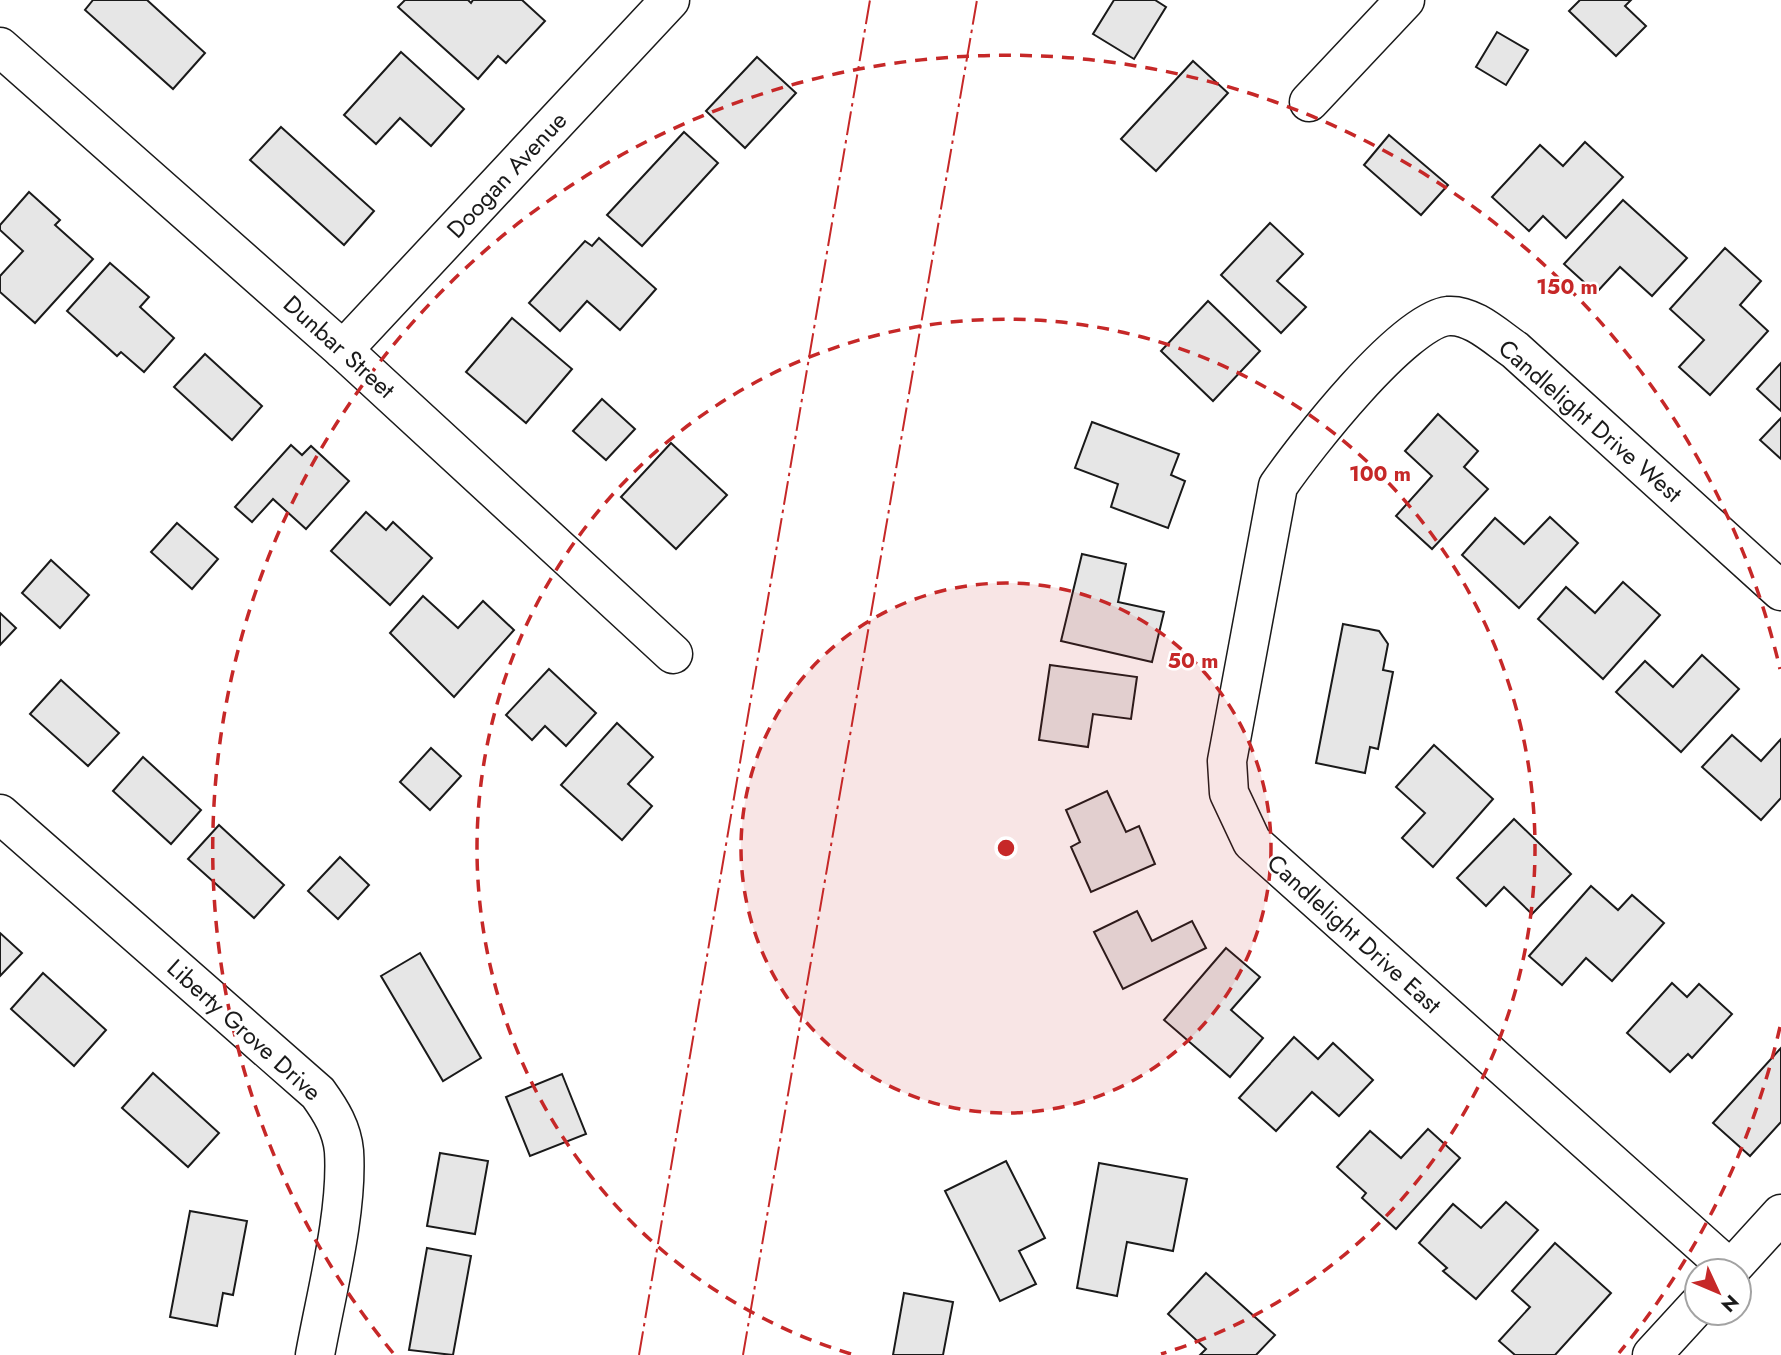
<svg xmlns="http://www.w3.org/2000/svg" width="1781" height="1355" viewBox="0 0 1781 1355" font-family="Jost,sans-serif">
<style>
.building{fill:#e6e6e6;stroke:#1a1a1a;stroke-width:2}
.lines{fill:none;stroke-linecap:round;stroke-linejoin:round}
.minor-casing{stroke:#1a1a1a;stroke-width:41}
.minor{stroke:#fff;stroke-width:38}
.power{stroke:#c62828;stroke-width:2;stroke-dasharray:24 5 3.5 5;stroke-linecap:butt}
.ring{fill:none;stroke:#c62828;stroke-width:3.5;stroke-dasharray:12 9}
.labels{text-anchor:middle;stroke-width:5;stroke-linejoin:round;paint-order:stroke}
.street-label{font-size:24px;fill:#1a1a1a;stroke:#fff}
.centre{fill:#c62828;stroke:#fff;stroke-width:3.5}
.ring-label{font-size:21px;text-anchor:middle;font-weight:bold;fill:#c62828;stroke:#fff;stroke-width:5;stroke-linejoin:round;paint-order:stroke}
</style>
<rect width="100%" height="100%" fill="#fff"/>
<!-- building -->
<g class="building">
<polygon points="93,0 147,0 205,53 173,89 85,10"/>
<polygon points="405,0 468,0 471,3 473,0 522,0 545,21 506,63 498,56 478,79 398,7"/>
<polygon points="1114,0 1155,0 1166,7 1134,59 1093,34"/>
<polygon points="1580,0 1631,0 1625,6 1646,26 1616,56 1569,11"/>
<polygon points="1497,32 1528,50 1506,85 1476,67"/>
<polygon points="401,52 464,109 431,146 400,118 376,144 344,115"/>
<polygon points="757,57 796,93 745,148 706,111"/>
<polygon points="1193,61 1228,93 1156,171 1121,139"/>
<polygon points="281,127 374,211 344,245 250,160"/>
<polygon points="684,132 718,163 642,246 607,215"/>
<polygon points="1389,135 1448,185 1421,215 1364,165"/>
<polygon points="1585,142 1623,177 1566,238 1543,216 1529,231 1492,197 1540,145 1563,166"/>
<polygon points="29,192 60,220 55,225 93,259 35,323 0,292 0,276 23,251 0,230 0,225"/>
<polygon points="1623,200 1687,258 1652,296 1620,267 1596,293 1564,264"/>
<polygon points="1270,223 1303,254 1277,281 1306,307 1281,333 1221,275"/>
<polygon points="599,238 656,289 620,330 587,301 560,331 529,303 585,241 592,246"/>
<polygon points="1725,248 1761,281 1740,305 1768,331 1710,395 1679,367 1704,340 1670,309"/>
<polygon points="110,263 149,297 140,307 174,338 144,372 121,352 117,356 67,311"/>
<polygon points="1208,301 1260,351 1213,401 1161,351"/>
<polygon points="512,318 572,369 526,423 466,372"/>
<polygon points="205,354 262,406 232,440 174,387"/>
<polygon points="1781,363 1781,411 1757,389"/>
<polygon points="602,399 635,429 606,460 573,431"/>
<polygon points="1438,414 1478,451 1464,467 1488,489 1432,549 1396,516 1432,476 1405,451"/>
<polygon points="1781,418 1781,459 1760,440"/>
<polygon points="1092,422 1179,454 1171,475 1185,481 1168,528 1111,507 1118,484 1075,468"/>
<polygon points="671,443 727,495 676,549 621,497"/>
<polygon points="291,445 302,455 311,446 349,481 306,529 273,499 252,522 235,507"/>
<polygon points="366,512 386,530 393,522 432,558 390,605 331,551"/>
<polygon points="1550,517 1578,543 1519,608 1462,555 1495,518 1524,544"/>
<polygon points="177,523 218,559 192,589 151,552"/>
<polygon points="1082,554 1126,564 1118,602 1164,612 1152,662 1061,641"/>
<polygon points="51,560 89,595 60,628 22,593"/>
<polygon points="1623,582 1660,615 1603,679 1538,619 1566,587 1595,613"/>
<polygon points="423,596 458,628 483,601 514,630 454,697 390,633"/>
<polygon points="0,613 16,628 0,645"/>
<polygon points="1343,624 1379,631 1388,644 1383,670 1393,672 1378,749 1370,747 1365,773 1316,763"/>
<polygon points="1702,655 1739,689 1681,752 1616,692 1645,661 1673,687"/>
<polygon points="1050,665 1137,677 1131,719 1093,714 1088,747 1039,740"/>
<polygon points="549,669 596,713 566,746 545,726 532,740 506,715"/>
<polygon points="61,680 119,733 88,766 30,714"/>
<polygon points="617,723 653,757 628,784 652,806 622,840 561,785"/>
<polygon points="1732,735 1761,761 1781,739 1781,798 1761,820 1702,767"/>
<polygon points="1434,745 1493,799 1433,867 1402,838 1425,813 1396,787"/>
<polygon points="431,748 461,776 430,810 400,782"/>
<polygon points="143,757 201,810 171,844 113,791"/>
<polygon points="1107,791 1126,832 1139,826 1155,864 1091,892 1071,847 1080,842 1066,810"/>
<polygon points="1514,819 1571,874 1532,914 1504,887 1486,906 1457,878"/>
<polygon points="219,825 284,885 254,918 188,859"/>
<polygon points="340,857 369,885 338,919 308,891"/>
<polygon points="1591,886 1618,910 1632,895 1664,923 1612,981 1586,958 1562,985 1529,956"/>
<polygon points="1137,911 1152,941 1192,921 1206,948 1123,989 1094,932"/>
<polygon points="0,933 22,953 0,976"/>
<polygon points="1226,948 1260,977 1231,1010 1263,1038 1230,1077 1164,1020"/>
<polygon points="420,953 481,1058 443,1081 381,976"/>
<polygon points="43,973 106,1030 74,1066 11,1009"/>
<polygon points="1672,983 1687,997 1699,984 1732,1014 1692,1058 1688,1054 1670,1072 1627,1033"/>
<polygon points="1294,1037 1318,1059 1333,1043 1373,1080 1339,1116 1312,1092 1276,1131 1239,1098"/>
<polygon points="1781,1048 1781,1122 1750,1156 1713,1123"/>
<polygon points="153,1073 219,1133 188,1167 122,1108"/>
<polygon points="562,1074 586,1134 530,1156 506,1097"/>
<polygon points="1428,1129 1460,1158 1396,1229 1362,1198 1366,1193 1337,1167 1370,1131 1401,1158"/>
<polygon points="440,1153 488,1161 475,1234 427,1226"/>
<polygon points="1006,1161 1045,1238 1019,1251 1036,1284 1000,1301 945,1191"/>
<polygon points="1099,1163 1187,1179 1173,1251 1127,1242 1117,1296 1077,1288"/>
<polygon points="1506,1202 1538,1230 1476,1299 1443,1271 1447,1268 1419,1243 1453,1204 1481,1228"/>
<polygon points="190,1211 247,1221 233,1295 223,1293 217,1326 170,1317"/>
<polygon points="1555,1243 1611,1293 1555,1355 1515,1355 1499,1341 1530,1307 1512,1291"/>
<polygon points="427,1248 471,1256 453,1355 409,1350"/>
<polygon points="1206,1273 1275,1335 1256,1355 1200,1355 1206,1349 1168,1314"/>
<polygon points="904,1293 953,1302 943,1355 893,1355"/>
</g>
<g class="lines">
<defs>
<g id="minor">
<polyline points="0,47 343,350 673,654"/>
<polyline points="1309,102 1405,0"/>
<polyline points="343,350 670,0"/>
<path d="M0 814 318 1093C331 1111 342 1129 344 1151 348 1212 326 1294 315 1355"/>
<path d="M1730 1269 1252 842 1229 793 1227 761 1278 486C1305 447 1403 321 1448 316 1472 314 1496 337 1515 350L1781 591"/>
<polyline points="1729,1271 1781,1214"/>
<polyline points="1652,1355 1697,1306"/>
</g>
</defs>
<!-- minor casing -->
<use href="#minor" class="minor-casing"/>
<!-- minor -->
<use href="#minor" class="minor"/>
<!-- power -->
<g class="power">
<polyline points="639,1355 870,0"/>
<polyline points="743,1355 977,0"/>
</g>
</g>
<!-- distance rings -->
<circle cx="1006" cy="848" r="265" fill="#c62828" fill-opacity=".12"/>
<g class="ring">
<circle cx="1006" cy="848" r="265"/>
<path d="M851 1354A529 529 0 1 1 1161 1354"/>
<path d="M1780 1027A794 794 0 0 1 1619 1353M393 1353A794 794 0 1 1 1780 669"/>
</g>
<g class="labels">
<!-- street labels -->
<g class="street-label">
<text transform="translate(507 175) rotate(-47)" y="8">Doogan Avenue</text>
<text transform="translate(339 347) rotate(42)" y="8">Dunbar Street</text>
<text transform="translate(1590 421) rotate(41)" y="8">Candlelight Drive West</text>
<text transform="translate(1354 934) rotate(42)" y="8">Candlelight Drive East</text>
<text transform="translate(244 1030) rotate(42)" y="8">Liberty Grove Drive</text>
</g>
</g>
<circle cx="1006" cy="848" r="10" class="centre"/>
<g class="ring-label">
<text x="1567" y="294">150 m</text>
<text x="1380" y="481">100 m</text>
<text x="1193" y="668">50 m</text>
</g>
<!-- north arrow -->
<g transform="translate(1718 1292) rotate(134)"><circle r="33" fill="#ffffff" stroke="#a3a3a3" stroke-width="2"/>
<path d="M0-5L12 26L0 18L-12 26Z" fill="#c62828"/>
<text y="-10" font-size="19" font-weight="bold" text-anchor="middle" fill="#1a1a1a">N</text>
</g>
</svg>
